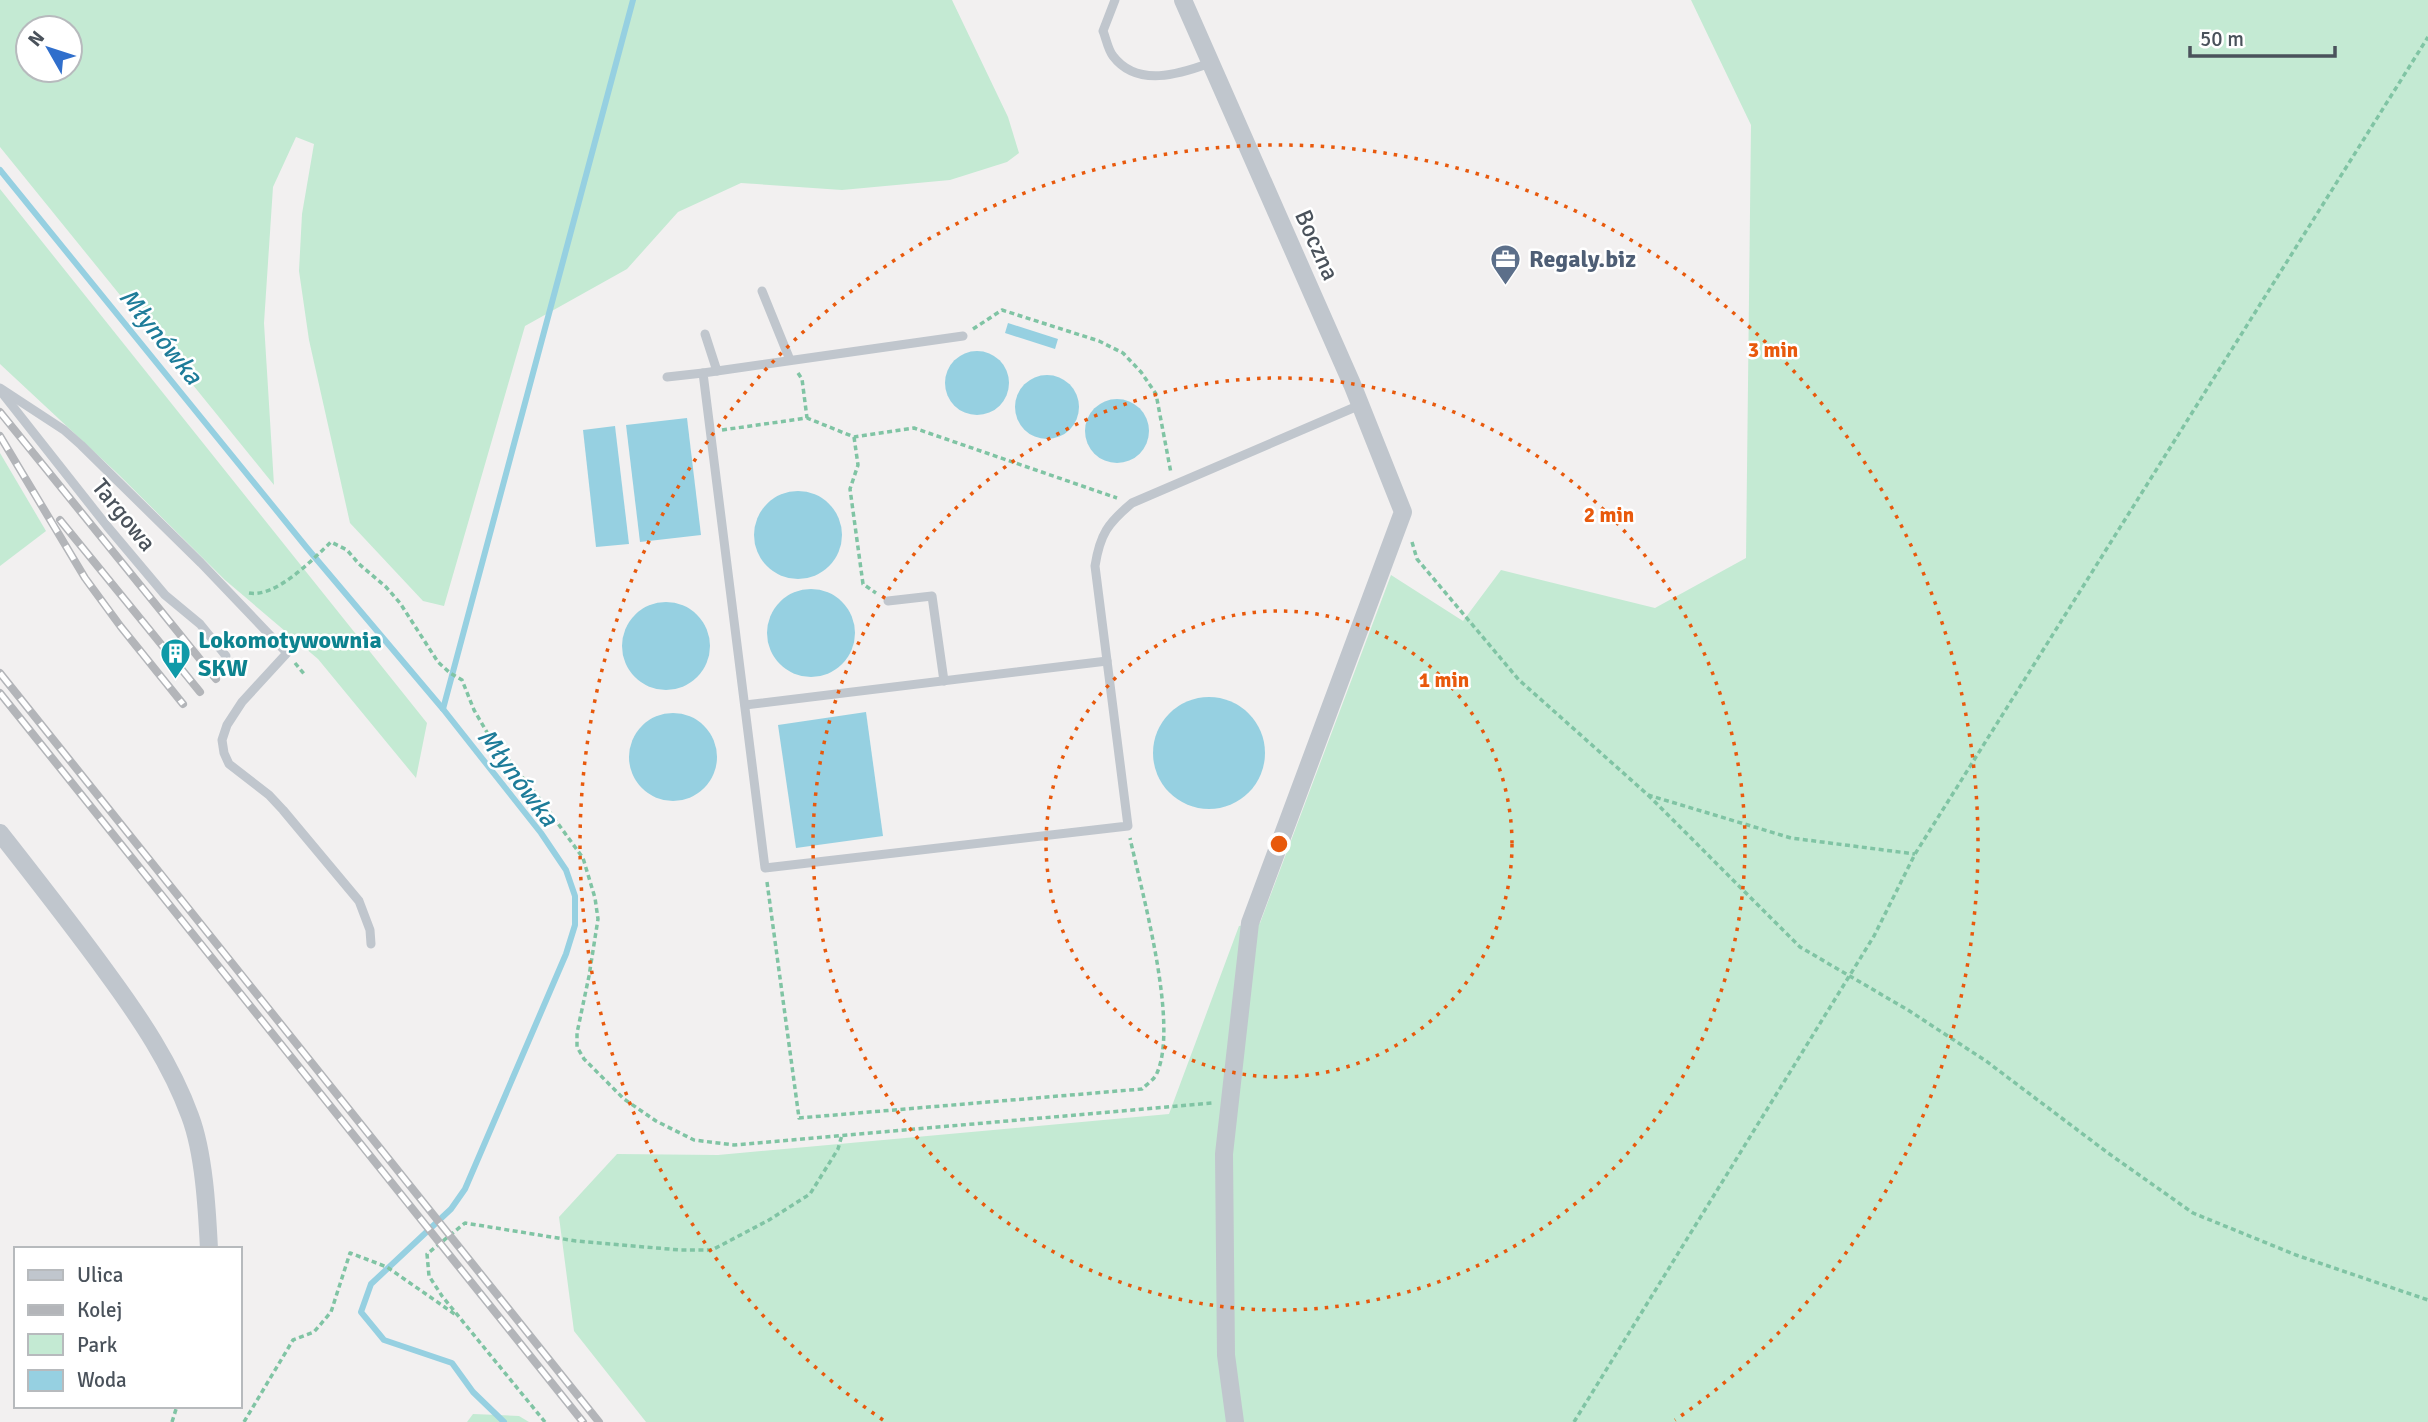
<svg xmlns="http://www.w3.org/2000/svg" width="2428" height="1422" viewBox="0 0 2428 1422" font-family="Signika,sans-serif">
<style>
.green{fill:#c4ead3;fill-rule:evenodd}
.water{fill:#96d0e1}
.lines{fill:none;stroke-linecap:round;stroke-linejoin:round}
.stream{stroke:#96d0e1;stroke-width:6}
.path{stroke:#80c4a4;stroke-width:3.5;stroke-dasharray:5 3.5;stroke-linecap:butt}
.service{stroke:#c0c6cd;stroke-width:9}
.minor{stroke:#c0c6cd;stroke-width:18}
.rail-casing{stroke:#b3b5b9;stroke-width:8}
.rail{stroke:#fff;stroke-width:5;stroke-dasharray:16;stroke-linecap:butt}
.ring{fill:none;stroke:#e8590c;stroke-width:3.5;stroke-dasharray:3.5 7}
.labels{text-anchor:middle;stroke-width:5;stroke-linejoin:round;paint-order:stroke}
.street-label{font-size:24px;fill:#4a525b;stroke:#fff}
.service-label{font-size:24px;font-weight:bold;fill:#4e5e75;stroke:#fff;text-anchor:start}
.culture-label{font-size:24px;font-weight:bold;fill:#0d838f;stroke:#fff;text-anchor:start}
.water-label{font-size:26px;font-style:italic;fill:#1e7c99;stroke:#fff}
.centre{fill:#e8590c;stroke:#fff;stroke-width:3.5}
.ring-label{font-size:21px;text-anchor:middle;font-weight:bold;fill:#e8590c;stroke:#fff;stroke-width:5;stroke-linejoin:round;paint-order:stroke}
</style>
<rect width="100%" height="100%" fill="#f2f0f0"/>
<!-- green -->
<g class="green">
<path d="M0 0H952L1008 117 1019 153 1007 162 950 180 842 190 741 183 678 212 627 269 525 326 444 606 423 601 350 523 309 340 299 271 302 214 314 144 296 137 273 187 264 323 274 485 0 147ZM28 28H70V70H28Z"/>
<polygon points="1691,0 2428,0 2428,1422 646,1422 574,1331 559,1217 617,1154 718,1155 1169,1114 1239,926 1260,923 1391,575 1463,621 1501,570 1655,608 1746,558 1751,125"/>
<polygon points="0,189 427,723 416,778 318,659 225,580 118,474 0,364"/>
<polygon points="0,453 46,531 0,566"/>
<polygon points="473,1414 519,1416 529,1422 467,1422"/>
</g>
<!-- water -->
<g class="water">
<polygon points="1008,323 1058,339 1055,349 1005,333"/>
<circle cx="977" cy="383" r="32"/>
<circle cx="1047" cy="407" r="32"/>
<circle cx="1117" cy="431" r="32"/>
<polygon points="687,418 701,535 640,542 626,425"/>
<polygon points="615,426 629,544 596,547 583,430"/>
<circle cx="798" cy="535" r="44"/>
<circle cx="811" cy="633" r="44"/>
<circle cx="666" cy="646" r="44"/>
<circle cx="1209" cy="753" r="56"/>
<polygon points="866,712 883,836 796,848 778,725"/>
<circle cx="673" cy="757" r="44"/>
</g>
<g class="lines">
<!-- stream -->
<g class="stream">
<polyline points="0,170 307,548 443,709 541,833 566,870 575,896 575,925 566,954 465,1189 451,1209 371,1284 361,1312 384,1340 452,1363 473,1392 504,1422"/>
<polyline points="443,709 633,0"/>
</g>
<!-- path -->
<g class="path">
<polyline points="973,329 1002,310 1099,341 1123,353 1141,372 1156,394 1171,473"/>
<polyline points="798,373 802,379 807,418"/>
<polyline points="722,430 807,418 854,437 914,428 1117,498"/>
<polyline points="854,437 858,465 850,489 863,584 876,593"/>
<polyline points="1412,542 1417,559 1519,680 1648,795 1791,838 1915,854"/>
<path d="M249 593C276 598 312 560 331 542L347 550 359 564 386 587 400 603 438 662 450 673 462 680 474 710 488 734 543 803 583 858 595 898 598 919 589 976 577 1033V1047L584 1059 624 1099 656 1121 694 1140 734 1145 1212 1103"/>
<polyline points="295,663 305,675"/>
<polyline points="1648,795 1800,947 1908,1010 1986,1061 2108,1153 2193,1213 2296,1255 2428,1300"/>
<path d="M767 882 799 1118 1142 1089C1147 1084 1155 1079 1157 1073 1179 1024 1142 893 1130 838"/>
<polyline points="172,1422 177,1406"/>
<polyline points="244,1422 293,1340 314,1332 331,1312 350,1253 387,1267 456,1315"/>
<polyline points="545,1422 442,1296 429,1276 427,1254 465,1223 576,1241 680,1250 712,1250 769,1220 810,1194 838,1149 842,1135"/>
<polyline points="1574,1422 1874,936 1915,854 2428,37"/>
</g>
<!-- service -->
<g class="service">
<path d="M1115 0 1103 31C1106 38 1108 50 1113 56 1137 88 1180 74 1210 63"/>
<polyline points="762,291 790,360"/>
<polyline points="705,334 717,371"/>
<path d="M963 336 703 373 765 868 1128 826 1095 566C1100 534 1108 523 1132 503L1360 405"/>
<polyline points="667,377 703,373"/>
<polyline points="0,388 64,430 81,445 201,563 287,653 242,702 227,725 222,740 224,753 229,764 269,795 283,810 359,901 370,930 371,944"/>
<polyline points="3,394 107,526 165,595 200,624 226,656"/>
<polyline points="888,601 932,596 944,681"/>
<polyline points="745,705 1107,661"/>
</g>
<!-- minor -->
<g class="minor">
<polyline points="1183,0 1352,384 1403,512 1250,923 1224,1154 1226,1355 1235,1422"/>
<path d="M0 833C36 879 73 926 107 973 140 1018 171 1064 190 1116 204 1153 207 1209 209 1249"/>
</g>
<defs>
<g id="rail">
<polyline points="0,412 216,679"/>
<polyline points="0,436 85,578 121,627 183,704"/>
<polyline points="60,520 200,692"/>
<polyline points="0,673 599,1422"/>
<polyline points="0,693 583,1422"/>
</g>
</defs>
<!-- rail casing -->
<use href="#rail" class="rail-casing"/>
<!-- rail -->
<use href="#rail" class="rail"/>
</g>
<!-- distance rings -->
<g class="ring">
<circle cx="1279" cy="844" r="233"/>
<circle cx="1279" cy="844" r="466"/>
<path d="M883 1420A699 699 0 1 1 1675 1420"/>
</g>
<!-- icons -->
<defs>
<symbol id="office-pin" viewBox="-11 -11 22 30"><path d="M0 17L-7.5 6A9.5 9.5 0 1 1 7.5 6Z" fill="#5c6f8a" stroke="#fff"/><path d="M-6-3h4V-5.5h4V-3h4V5H-6ZM-1-4.5V-3h2v-1.5ZM-6 0V1H6V0Z" fill="#fff"/></symbol>
<symbol id="building-pin" viewBox="-11 -11 22 30"><path d="M0 17L-7.5 6A9.5 9.5 0 1 1 7.5 6Z" fill="#0f9aa8" stroke="#fff"/><path d="M-4-6H4V6H1V3H-1V6H-4ZM-2.5-4.3h1.7v1.8h-1.7ZM.8-4.3h1.7v1.8H.8ZM-2.5-1h1.7V.8h-1.7ZM.8-1h1.7V.8H.8Z" fill="#fff"/></symbol>
</defs>
<g fill-rule="evenodd">
<use href="#office-pin" x="1488" y="242" width="35" height="47"/>
<use href="#building-pin" x="158" y="636" width="35" height="47"/>
</g>
<g class="labels">
<!-- street labels -->
<g class="street-label">
<text transform="translate(1317 245) rotate(66)" y="8">Boczna</text>
<text transform="translate(124 515) rotate(51)" y="8">Targowa</text>
</g>
<!-- service labels -->
<g class="service-label">
<text x="1529" y="267">Regaly.biz</text>
</g>
<!-- culture labels -->
<g class="culture-label">
<text x="198" y="648">Lokomotywownia<tspan x="198" dy="28">SKW</tspan></text>
</g>
<!-- water labels -->
<g class="water-label">
<text transform="translate(161 336) rotate(51)" y="9">Młynówka</text>
<text transform="translate(518 777) rotate(53)" y="9">Młynówka</text>
</g>
</g>
<circle cx="1279" cy="844" r="10" class="centre"/>
<g class="ring-label">
<text x="1773" y="357">3 min</text>
<text x="1609" y="522">2 min</text>
<text x="1444" y="687">1 min</text>
</g>
<!-- legend -->
<rect x="14" y="1247" width="228" height="161" fill="#ffffff" stroke="#b7babd" stroke-width="2"/>
<rect x="28" y="1270" width="35" height="10" fill="#c0c6cd" stroke="#b7babd" stroke-width="2"/>
<text x="77" y="1282" font-size="21" fill="#4a525b">Ulica</text>
<rect x="28" y="1305" width="35" height="10" fill="#b3b5b9" stroke="#b7babd" stroke-width="2"/>
<text x="77" y="1317" font-size="21" fill="#4a525b">Kolej</text>
<rect x="28" y="1334" width="35" height="21" fill="#c4ead3" stroke="#b7babd" stroke-width="2"/>
<text x="77" y="1352" font-size="21" fill="#4a525b">Park</text>
<rect x="28" y="1370" width="35" height="21" fill="#96d0e1" stroke="#b7babd" stroke-width="2"/>
<text x="77" y="1387" font-size="21" fill="#4a525b">Woda</text>
<!-- north arrow -->
<g transform="translate(49 49) rotate(309)"><circle r="33" fill="#ffffff" stroke="#b7babd" stroke-width="2"/>
<path d="M0-5L12 26L0 18L-12 26Z" fill="#306fcc"/>
<text y="-10" font-size="19" font-weight="bold" text-anchor="middle" fill="#4a525b">N</text>
</g>
<!-- scale -->
<path d="M2190 46v10h145v-10" fill="none" stroke="#4a525b" stroke-width="3.5"/>
<text x="2200" y="46" font-size="21" fill="#4a525b" stroke="#ffffff" stroke-width="5" paint-order="stroke">50 m</text>
</svg>
